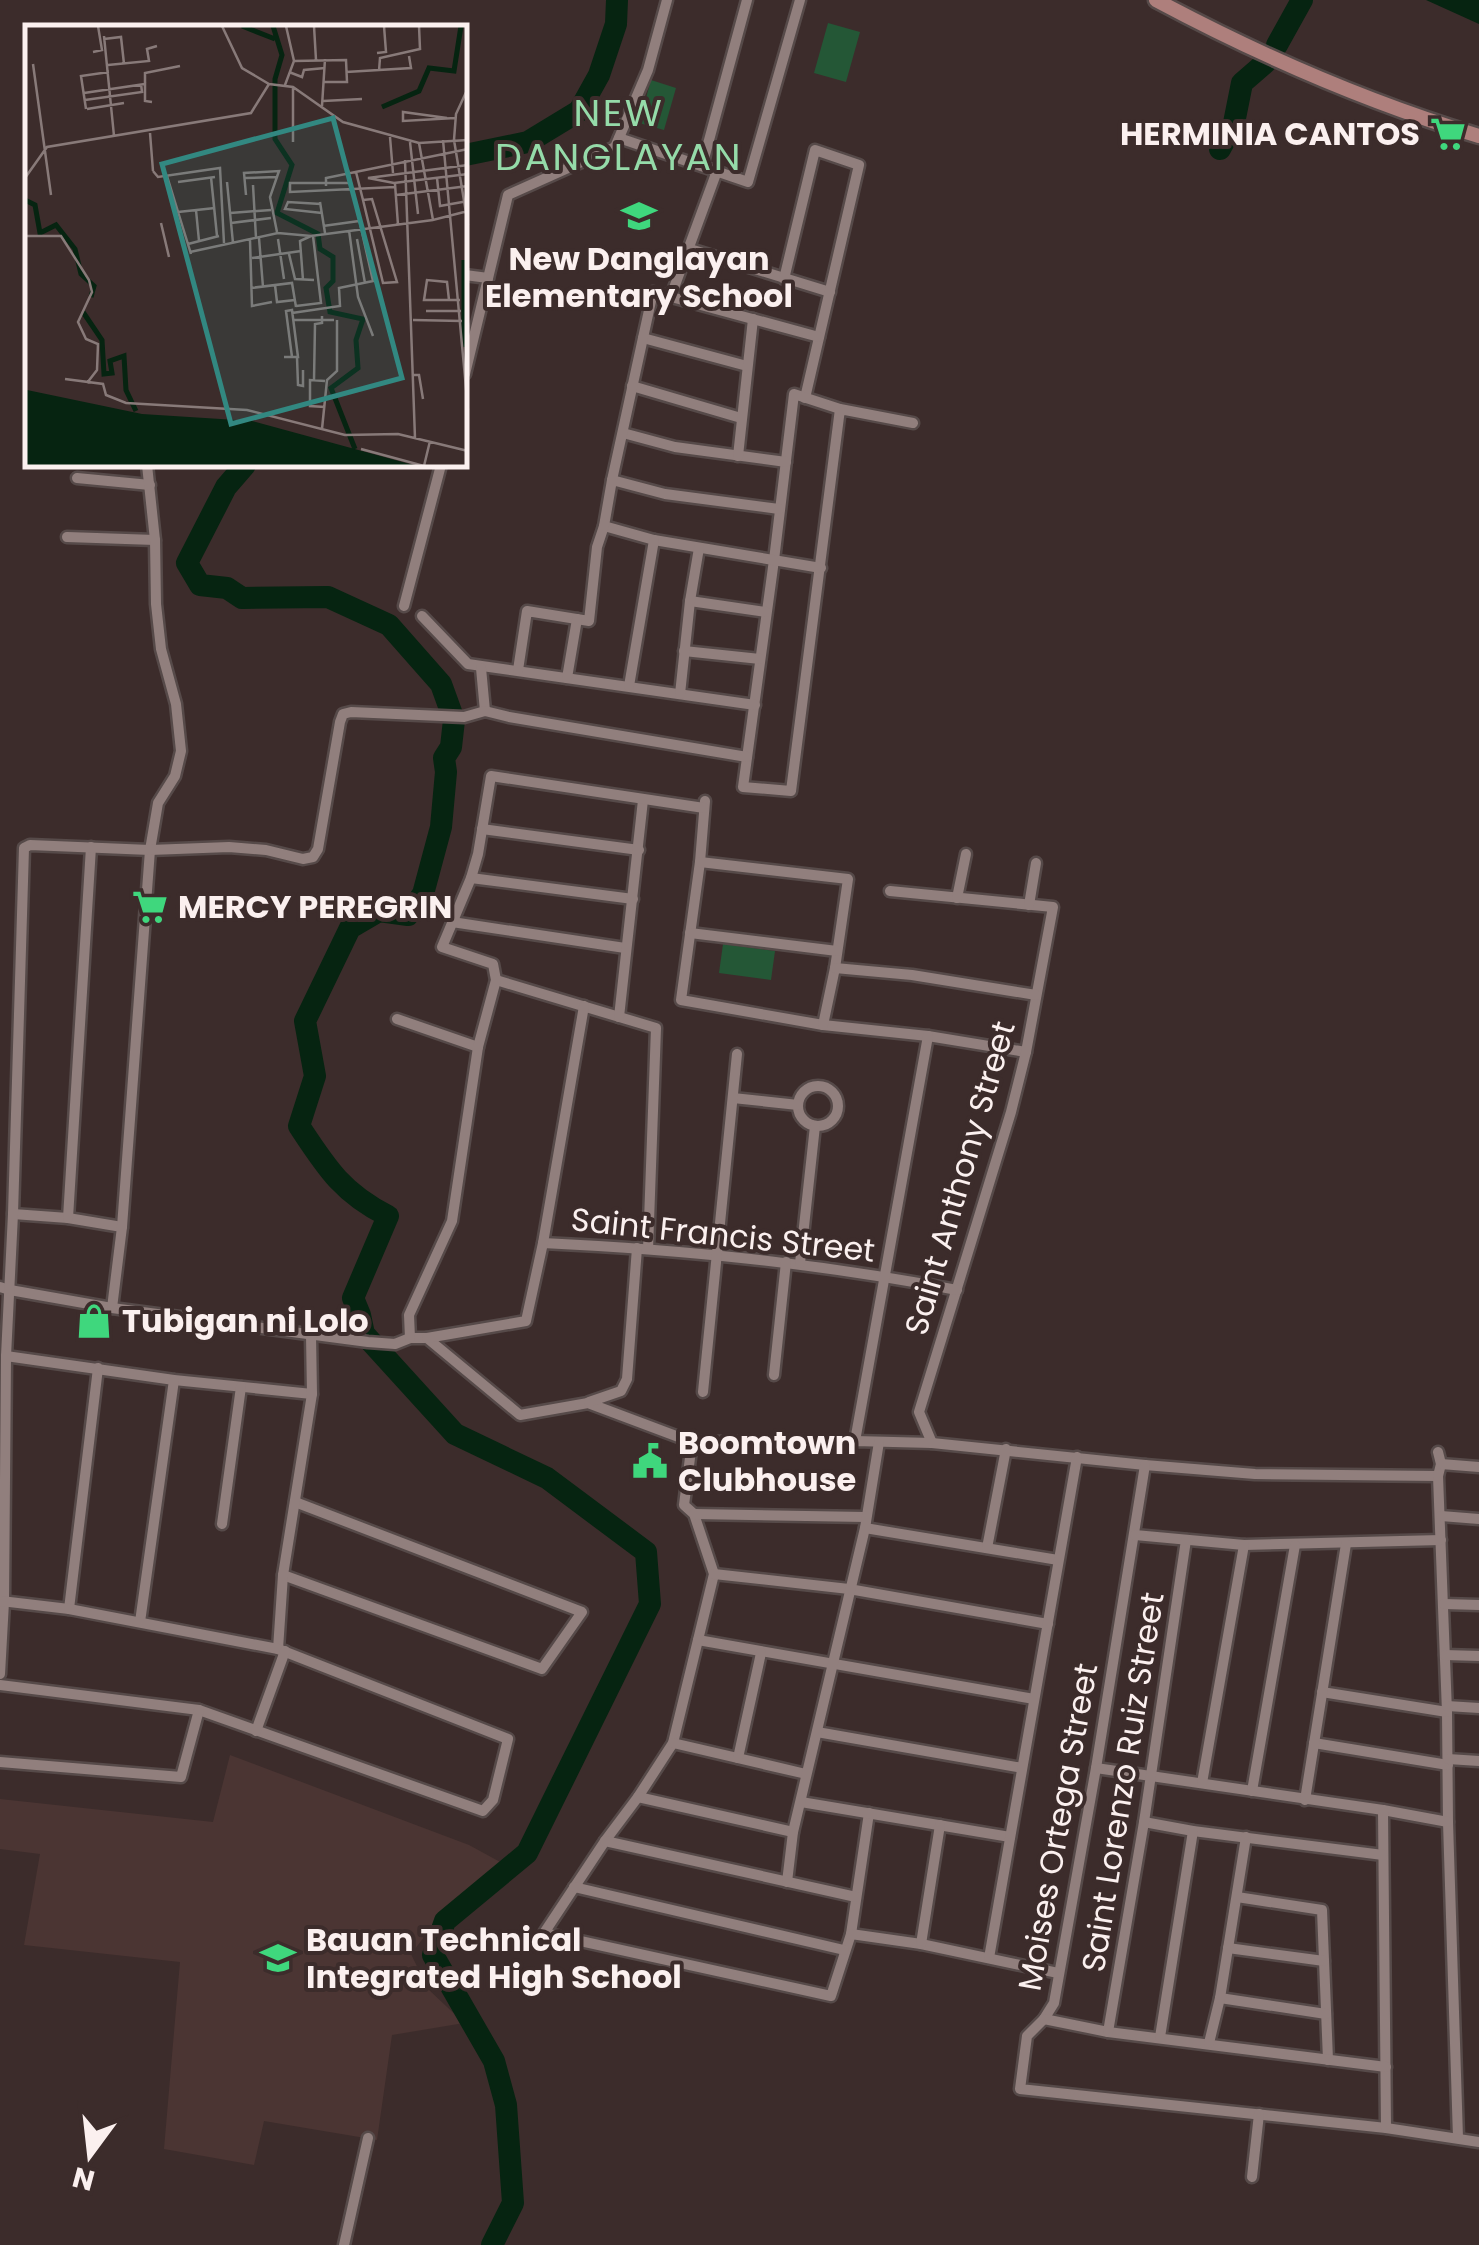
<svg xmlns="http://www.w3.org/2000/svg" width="1479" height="2245" viewBox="0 0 1479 2245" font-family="Poppins,sans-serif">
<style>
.built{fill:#4b3533}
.green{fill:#245736}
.water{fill:#062411}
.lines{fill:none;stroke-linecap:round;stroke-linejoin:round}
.river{stroke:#062411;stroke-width:22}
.street-casing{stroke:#564a49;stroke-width:15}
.secondary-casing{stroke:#564a49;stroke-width:19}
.street{stroke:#917f7d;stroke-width:10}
.secondary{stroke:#ae7f7c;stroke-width:14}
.labels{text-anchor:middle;stroke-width:8;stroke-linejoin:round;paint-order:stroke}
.poi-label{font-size:32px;font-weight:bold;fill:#fbf0ef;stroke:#3c2c2b;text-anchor:start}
.street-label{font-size:32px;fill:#fbf0ef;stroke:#3c2c2b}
.quarter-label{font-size:38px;letter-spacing:2.5px;fill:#95dba9;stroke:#3c2c2b}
.inset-river{fill:none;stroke:#062411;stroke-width:5}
.inset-road{fill:none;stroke:#887a79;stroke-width:2.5}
.view{fill:#328881;fill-opacity:0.15;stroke:#328881;stroke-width:5}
.inset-edge{fill:none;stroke:#fbf0ef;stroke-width:5}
</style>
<rect width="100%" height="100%" fill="#3c2c2b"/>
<!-- built -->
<polygon class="built" points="230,1755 469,1845 502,1863 441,1915 411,1954 428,1989 464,2023 392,2035 377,2140 264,2121 254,2165 164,2149 180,1962 24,1945 40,1854 0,1849 0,1799 213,1822"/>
<!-- green -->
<g class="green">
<polygon points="828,23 860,32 846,82 814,73"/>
<polygon points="651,80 676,88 664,130 639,123"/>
<polygon points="723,944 775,951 771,980 719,973"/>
</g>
<!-- water -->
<polygon class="water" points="1426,0 1479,0 1479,24"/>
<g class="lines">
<!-- river -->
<g class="river">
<polyline points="1277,45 1302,0"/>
<polyline points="1220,149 1234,123 1242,83 1265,63"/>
<polyline points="465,155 528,142 579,111 599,75 616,24 617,0"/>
<path d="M245 465 226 487 187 563 200 585 227 588 242 598 328 597 389 625 441 684 454 720 451 747 444 758 446 772 441 827 423 894 408 915 379 911 350 928 305 1021 315 1076 299 1126C326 1167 342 1193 388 1216L353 1298 360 1315 364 1334 455 1434 547 1478 646 1552 650 1604 527 1853 445 1921 433 1955 494 2061 506 2105 513 2203 492 2245"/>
</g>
<defs>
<g id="street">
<polyline points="619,138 748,182 800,0"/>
<polyline points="702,166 747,0"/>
<polyline points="690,249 830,292"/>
<polyline points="465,275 488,278"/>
<polyline points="784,279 815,150 859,165 805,398"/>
<polyline points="671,296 717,171"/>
<polyline points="643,338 747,366"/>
<polyline points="465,374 508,195 615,147 648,70 667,0"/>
<polyline points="632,386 741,418"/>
<polyline points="840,409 791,791 743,787 774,560 794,394 840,409 913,423"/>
<polyline points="623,433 675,447 786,462"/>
<polyline points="738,456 753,319"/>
<polyline points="77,478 150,485"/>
<polyline points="612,480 665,494 779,509"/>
<polyline points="604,526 654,540 821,568"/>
<polyline points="67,537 155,540"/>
<polyline points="690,601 766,612"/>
<polyline points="404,606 441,465"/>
<polyline points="422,616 468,664 755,705"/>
<polyline points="684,651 760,659"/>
<polyline points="481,668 485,711"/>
<polyline points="518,670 527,611 589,621 597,547 604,526 612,480 653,292 819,337"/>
<polyline points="567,678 577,619"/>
<polyline points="629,686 654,540"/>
<polyline points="680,694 690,601 699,548"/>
<polyline points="705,801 700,862 681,1000 823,1025 928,1036 1026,1052"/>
<polyline points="482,829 639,850"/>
<polyline points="700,862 848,879 835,968 823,1025"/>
<polyline points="471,878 633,899"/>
<polyline points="890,891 1053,907 1026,1052 1011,1112 919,1412 932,1443"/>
<polyline points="957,898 966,854"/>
<polyline points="1029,905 1036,863"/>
<polyline points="452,922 625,948"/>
<polyline points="690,933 837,951"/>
<polyline points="835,968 912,975 1036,995"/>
<polyline points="496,980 656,1028 648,1249"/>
<polyline points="619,1017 643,800"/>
<polyline points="397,1019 478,1047"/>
<circle cx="818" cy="1106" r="20"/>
<polyline points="733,1098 798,1105"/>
<polyline points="13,1214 68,1218 122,1227"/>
<polyline points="68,1218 91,847"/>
<path d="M543 1243C685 1250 817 1263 957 1290"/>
<polyline points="800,1263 815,1126"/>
<polyline points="0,1287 10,1290 112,1308 368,1342 395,1344 410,1338 427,1338 520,1415 588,1403 692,1442 855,1441 932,1443 1145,1465 1255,1474 1438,1476"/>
<polyline points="112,1308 122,1227 150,850 158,803 175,776 181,751 176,704 161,649 156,604 155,540 147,465"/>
<polyline points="410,1338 409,1315 452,1221 478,1047 496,980 493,964 442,947 471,878 478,854 491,776 704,808"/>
<polyline points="427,1338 526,1321 543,1243 584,1006"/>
<polyline points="6,1356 174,1380 312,1394"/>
<polyline points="774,1375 786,1262"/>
<polyline points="703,1392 737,1054"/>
<polyline points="589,1402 621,1391 627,1379 637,1248"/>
<polyline points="855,1441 928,1036"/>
<polyline points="692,1442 684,1505 694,1514 714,1574 673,1743 638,1797 605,1841 544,1933 831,1996 851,1934 869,1813"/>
<polyline points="1438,1452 1441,1464 1438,1476 1447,1712 1448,1822 1458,2138"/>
<polyline points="1441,1464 1479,1467"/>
<polyline points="1145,1465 1096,1768 1054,2003 1044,2019 1027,2036 1020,2089 1386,2128 1479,2142"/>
<polyline points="694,1514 865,1517"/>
<polyline points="1441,1516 1479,1519"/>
<polyline points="222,1524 241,1387"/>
<polyline points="865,1528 1058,1560"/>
<polyline points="1135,1535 1244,1545 1441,1540"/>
<polyline points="987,1548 1006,1449"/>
<polyline points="714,1574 849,1589 1048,1624"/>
<polyline points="283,1575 542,1669 582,1612 295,1502"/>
<polyline points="1444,1604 1479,1605"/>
<polyline points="69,1609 98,1368"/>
<polyline points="140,1622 174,1380"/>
<polyline points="698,1640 1034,1699"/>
<polyline points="278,1649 283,1575 312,1394 311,1335"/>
<polyline points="1445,1655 1479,1656"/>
<polyline points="0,1674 4,1602 6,1356 13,1214 24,848 30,845 150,850 229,847 266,850 303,859 313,857 318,849 340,722 343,714 351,712 464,717 485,711 509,717 747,757"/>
<polyline points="0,1685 199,1710 483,1811 493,1800 508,1739 278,1649 69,1609 1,1601"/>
<polyline points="1322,1692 1447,1712"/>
<polyline points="1447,1706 1479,1708"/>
<polyline points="256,1731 285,1651"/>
<polyline points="817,1732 1022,1768"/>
<polyline points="673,1743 806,1774"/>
<polyline points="1314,1743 1448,1765"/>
<polyline points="738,1758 761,1653"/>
<polyline points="1448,1759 1479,1761"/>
<polyline points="0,1762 181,1777 199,1710"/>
<polyline points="1096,1768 1383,1810 1448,1822"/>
<polyline points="1202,1783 1244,1545"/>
<polyline points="1252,1791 1295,1545"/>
<polyline points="638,1797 793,1832"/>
<polyline points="1305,1800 1346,1544"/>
<polyline points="801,1802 1010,1837"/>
<polyline points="1383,1810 1386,2128"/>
<polyline points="1144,1822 1193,1831 1383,1855"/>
<polyline points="605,1841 856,1897"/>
<polyline points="787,1882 793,1832 865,1528 879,1442"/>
<polyline points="574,1887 844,1950"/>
<polyline points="1237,1897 1322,1910 1328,2060"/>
<polyline points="851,1934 921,1944 1058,1973"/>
<polyline points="921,1944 940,1825"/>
<polyline points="1228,1948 1324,1961"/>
<polyline points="989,1958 1077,1457"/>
<polyline points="1220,1998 1326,2014"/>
<polyline points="1044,2019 1108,2032 1386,2067"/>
<polyline points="1108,2032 1144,1822 1186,1540"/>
<polyline points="1160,2037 1193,1831"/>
<polyline points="1209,2043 1220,1998 1246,1837"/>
<polyline points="1252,2177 1259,2114"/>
<polyline points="344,2245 368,2138"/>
</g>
<path id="secondary" d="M1156 0C1259 55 1367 102 1479 136"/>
</defs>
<!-- street casing -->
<use href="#street" class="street-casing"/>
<!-- secondary casing -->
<use href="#secondary" class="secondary-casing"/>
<!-- street -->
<use href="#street" class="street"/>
<!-- secondary -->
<use href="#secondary" class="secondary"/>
</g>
<!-- icons -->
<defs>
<symbol id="supermarket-bare" viewBox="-9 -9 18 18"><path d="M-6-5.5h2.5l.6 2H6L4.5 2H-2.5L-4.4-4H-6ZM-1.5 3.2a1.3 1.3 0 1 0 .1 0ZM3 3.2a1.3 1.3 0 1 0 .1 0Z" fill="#3fd77d" stroke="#3c2c2b" stroke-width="2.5" paint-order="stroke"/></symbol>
<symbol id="school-bare" viewBox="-9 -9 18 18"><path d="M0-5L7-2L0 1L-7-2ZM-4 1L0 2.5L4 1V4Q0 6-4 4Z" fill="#3fd77d" stroke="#3c2c2b" stroke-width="2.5" paint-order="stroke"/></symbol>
<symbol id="shop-bare" viewBox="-9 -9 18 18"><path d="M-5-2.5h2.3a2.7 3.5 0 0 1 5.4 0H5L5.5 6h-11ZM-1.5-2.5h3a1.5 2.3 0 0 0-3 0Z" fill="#3fd77d" stroke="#3c2c2b" stroke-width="2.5" paint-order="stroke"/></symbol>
<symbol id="civic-bare" viewBox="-9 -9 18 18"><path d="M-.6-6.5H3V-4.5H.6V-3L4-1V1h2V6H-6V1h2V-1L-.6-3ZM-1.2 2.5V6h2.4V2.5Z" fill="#3fd77d" stroke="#3c2c2b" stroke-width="2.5" paint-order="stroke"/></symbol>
</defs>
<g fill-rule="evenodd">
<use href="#supermarket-bare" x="1423" y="109" width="50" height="50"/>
<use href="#school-bare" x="614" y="191" width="50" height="50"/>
<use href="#supermarket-bare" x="125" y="882" width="50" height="50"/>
<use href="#shop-bare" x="69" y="1296" width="50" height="50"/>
<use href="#civic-bare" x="625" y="1436" width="50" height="50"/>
<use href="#school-bare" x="253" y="1933" width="50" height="50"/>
</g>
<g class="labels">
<!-- poi labels -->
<g class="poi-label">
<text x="1420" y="145" text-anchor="end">HERMINIA CANTOS</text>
<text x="639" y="270" text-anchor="middle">New Danglayan<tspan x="639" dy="37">Elementary School</tspan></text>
<text x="178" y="918">MERCY PEREGRIN</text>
<text x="122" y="1332">Tubigan ni Lolo</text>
<text x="678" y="1454">Boomtown<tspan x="678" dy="37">Clubhouse</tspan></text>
<text x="306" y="1951">Bauan Technical<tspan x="306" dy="37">Integrated High School</tspan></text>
</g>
<!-- street labels -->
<g class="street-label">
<text transform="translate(960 1178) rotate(-74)" y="11">Saint Anthony Street</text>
<text transform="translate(723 1235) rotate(6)" y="11">Saint Francis Street</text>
<text transform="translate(1123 1782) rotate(-81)" y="11">Saint Lorenzo Ruiz Street</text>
<text transform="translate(1058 1827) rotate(-80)" y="11">Moises Ortega Street</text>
</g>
<!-- quarter labels -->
<g class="quarter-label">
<text x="619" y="126">NEW<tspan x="619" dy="44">DANGLAYAN</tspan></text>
</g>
</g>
<!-- overview -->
<g transform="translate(25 25)">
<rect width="442" height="442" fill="#3c2c2b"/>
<path d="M2 365 117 389 227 396 392 441H0Z" fill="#062411"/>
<path class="inset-river" d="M217 1 250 14M248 1 257 30 250 54V114L267 140 252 188 293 209 295 224 308 232V256L301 263 305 287 338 294 331 315 333 343 306 363 330 424M357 82 394 66 404 43 429 46 436 1M0 175 10 180 15 208 31 200 50 224 56 249 69 261 66 272M58 287 77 315 79 349 87 348 85 336 99 331 101 365 111 386M439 322V235"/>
<path class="inset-road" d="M197 1 217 43 244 59 268 62 318 97 394 118 443 115M289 1 291 35M79 11 89 111M79 14 96 12 99 39M68 27 77 25 73 1M352 28 361 27 359 1M269 36 321 35 322 57H299M8 39 26 170M83 40 124 36 122 24 132 21M354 46 355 33 395 24 394 1M264 47 277 52 279 45 300 43M321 47 386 43 384 31M120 59V48L155 41M260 60 269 36 261 1M268 62V117M59 68 120 59V76L127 77M60 75 117 67 116 59M298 76 337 74M297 81 300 34M61 84 56 51 84 47M62 84 99 78M422 93 378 87V96L430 93M125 108 128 146M365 112 368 148M418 115 443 385M429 115 443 200M429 115 431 89 443 63M385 117 393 189M394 118 408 195 443 186M380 135 390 413M443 140 343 153 369 158 443 149M128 146 133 152 195 143 199 218M331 147 338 175 358 258 372 257 347 174 338 175M142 151 166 229M186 152 192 211M0 153 22 122 226 88 244 59M220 153 252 152M412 153 415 181 443 176M153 157 190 152M202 157 208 218M325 158H265V167L370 162M370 159 373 200M228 160 231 213M301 161V153L443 124M221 170 219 148 254 146 245 172 252 207M371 170 443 161M295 177 300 208M296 179 263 177 260 184 297 188M171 185 174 216M153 187 190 183M205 188 246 185M136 198 144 232M206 198 246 193M298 201 334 196M324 205 333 272 348 311M0 211H36L64 255 67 267 53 297 61 314 73 319 72 345 62 358M234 213 238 262M253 214 259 254M332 214 340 258M225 215 227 281 247 277M163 219 194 211M165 227 253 208 286 211 408 195M264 229 270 254 289 255M227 233 276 226M278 255 275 216 286 211M250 260 252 277 270 275M226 263 267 258 271 282M424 275 422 257 402 255 399 275H435M271 281 296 278 288 211M401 286H436M267 288 315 281 314 263 348 256 323 145M268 295H309M388 295 437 296M259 332H273L267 285 261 286 267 332M272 332 273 360 278 361V345M388 350H394L398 374M40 354 78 359 81 370 101 378 222 385 320 410 373 409 443 426M289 355 290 299 297 298V291M300 356 285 355V381L300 382M297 404 302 355 312 346V295M336 424 399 441 405 416"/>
<path class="view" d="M308 93 377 353 206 399 137 139Z"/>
<rect width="442" height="442" class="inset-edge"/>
</g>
<!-- north arrow -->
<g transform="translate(90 2155) rotate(195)" stroke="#3c2c2b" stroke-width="8" paint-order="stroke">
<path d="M0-8L18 38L0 25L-18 38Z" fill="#fbf0ef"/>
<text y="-15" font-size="28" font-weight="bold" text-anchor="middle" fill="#fbf0ef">N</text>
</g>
</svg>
